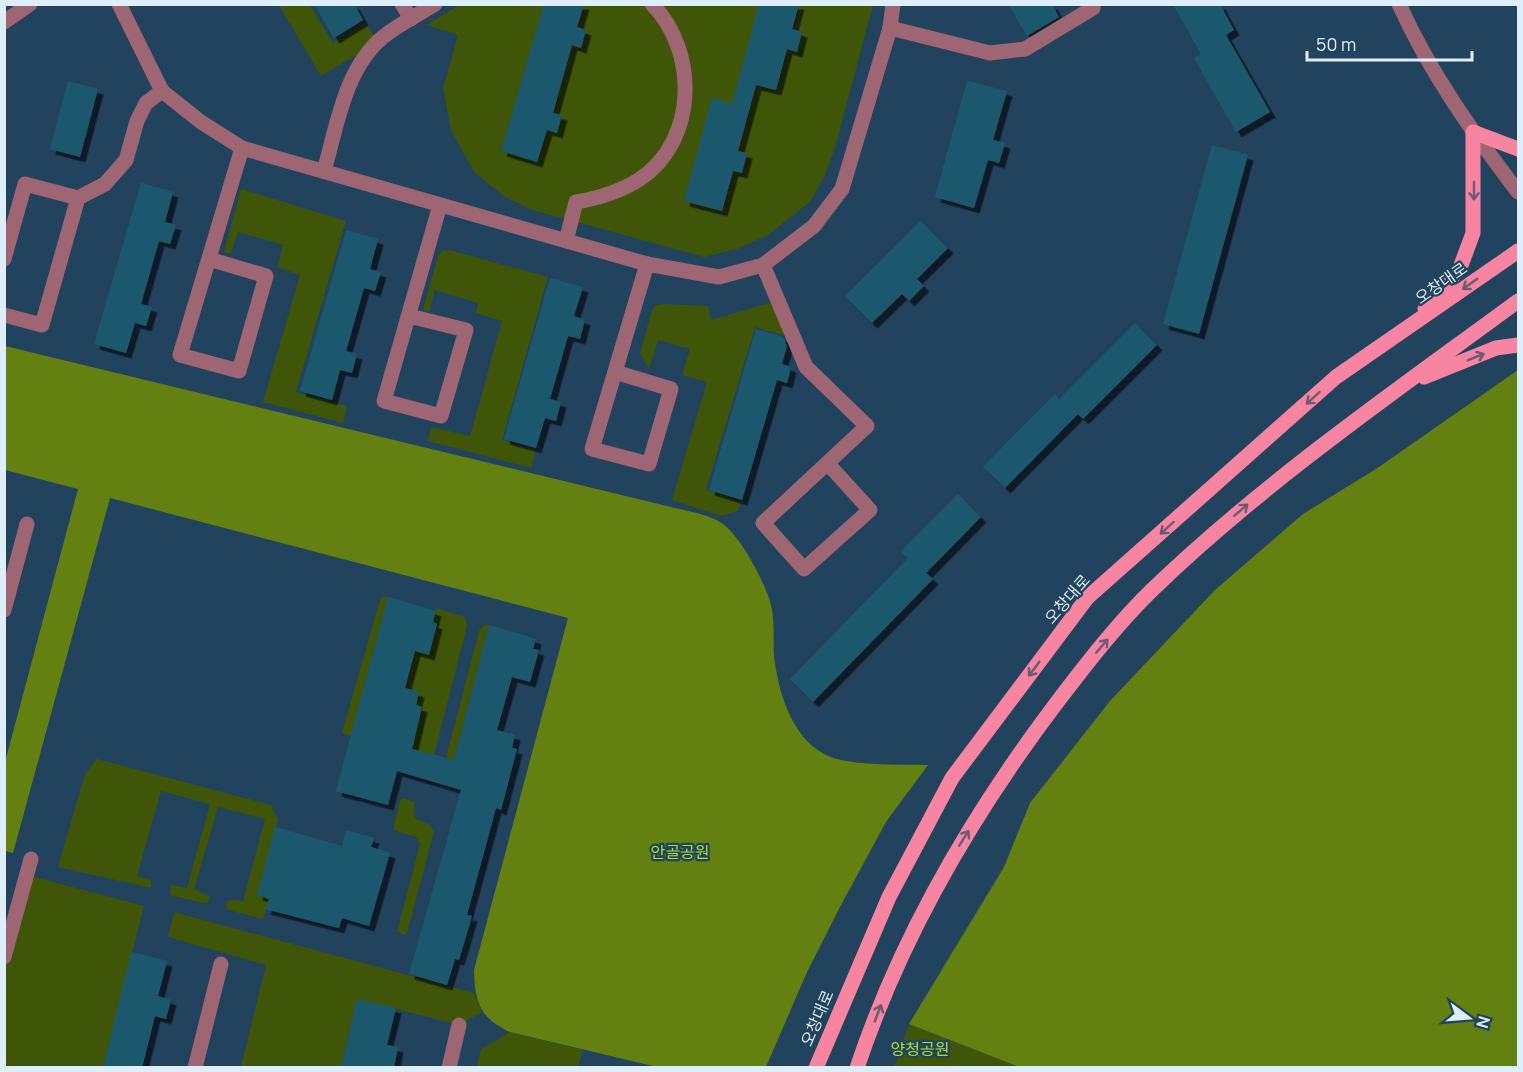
<svg xmlns="http://www.w3.org/2000/svg" width="1523" height="1072" viewBox="0 0 1523 1072" font-family="Manrope,'Noto Sans KR',sans-serif">
<style>
.green{fill:#3f5508;fill-rule:evenodd}
.forest{fill:#638111}
.building{fill:#1f596d;filter:url(#shadow)}
.lines{fill:none;stroke-linecap:round;stroke-linejoin:round}
.minor{stroke:#9e6572;stroke-width:15}
.major{stroke:#f784a1;stroke-width:15}
.oneway{stroke:#6d5a75}
.labels{text-anchor:middle;stroke-width:4.5;stroke-linejoin:round;paint-order:stroke}
.street-label{font-size:16px;fill:#dfeefc;stroke:#22435e}
.park-label{font-size:16px;fill:#addf2d;stroke:#22435e}
</style>
<defs>
<filter id="shadow"><feDropShadow dx="5.5" dy="5.5" stdDeviation="0" flood-color="#0009"/></filter>
</defs>
<rect width="100%" height="100%" fill="#22435e"/>
<!-- green -->
<g class="green">
<polygon points="279,5 310,5 333,43 365,23 379,42 321,76"/>
<path d="M459 5H544L501 151 537 162 547 130 557 133 562 116 553 113 572 45 581 47 586 30 577 27 584 5H759L776 90 787 49 797 51 802 32 792 29 799 5H873L835 148 825 175 811 201 768 235 737 249 704 257 533 210 505 197 474 172 451 130 443 89 458 35 427 25ZM712 99 738 151 747 153 742 173 733 171 722 211 685 201Z"/>
<polygon points="241,189 346,221 296,392 347,406 343,423 263,402 300,275 277,267 283,245 238,232 231,254 224,252"/>
<polygon points="449,250 548,277 502,440 536,450 531,468 428,441 431,427 470,436 502,321 476,313 478,303 435,290 429,312 423,310 438,256 442,251"/>
<polygon points="773,302 787,336 755,327 706,490 741,501 738,511 721,516 672,500 707,382 682,375 690,349 658,340 649,369 640,353 652,310 656,305 663,304 708,306 711,320"/>
<polygon points="381,597 388,597 351,736 342,733"/>
<polygon points="436,608 465,617 467,626 434,755 412,749 422,707 416,705 419,692 405,688 415,651 429,654 437,625 433,623"/>
<polygon points="485,624 489,625 454,760 446,758 479,631"/>
<polygon points="97,759 271,805 278,820 257,895 269,899 263,919 228,910 226,905 228,900 243,901 265,819 218,807 194,889 210,896 208,902 203,903 170,895 171,885 187,888 210,804 161,791 137,876 151,880 151,888 58,867 85,774"/>
<polygon points="403,798 414,802 415,818 430,825 434,832 407,933 404,935 397,931 420,844 416,837 393,830 400,800"/>
<polygon points="27,875 144,906 103,1067 5,1068 5,957"/>
<polygon points="174,912 474,993 482,1012 459,1025 357,999 341,1067 241,1067 266,965 168,937"/>
<polygon points="909,1024 1019,1067 894,1068"/>
<polygon points="510,1032 583,1050 578,1067 476,1068 481,1049"/>
</g>
<!-- forest -->
<g class="forest">
<path d="M5 346 671 507C687 511 709 514 723 524 741 537 766 584 771 605 775 621 773 639 774 656 778 691 791 736 824 754 847 767 901 764 928 765L886 822 841 905 807 972 766 1067H657L510 1032C480 1018 475 1003 474 970L568 618 110 498 13 853 5 851V762L78 489 5 470Z"/>
<polygon points="1518,370 1518,1067 1019,1067 909,1024 1004,867 1030,803 1110,701 1215,590 1303,514 1376,469"/>
</g>
<!-- building -->
<g class="building">
<polygon points="314,4 354,4 363,20 334,38"/>
<polygon points="544,4 584,4 577,27 586,30 581,48 572,45 553,113 562,115 557,133 547,130 537,162 501,151"/>
<polygon points="759,4 799,4 792,29 802,32 797,52 787,49 776,90 756,85 738,151 747,153 742,173 733,171 722,211 684,201 712,98 732,104"/>
<polygon points="1008,4 1052,4 1059,17 1027,36"/>
<polygon points="1173,4 1220,4 1234,30 1226,35 1270,112 1236,132 1194,58 1201,54"/>
<polygon points="68,81 98,89 80,157 50,149"/>
<polygon points="967,81 1007,91 993,140 1005,143 999,163 988,160 974,208 935,197"/>
<polygon points="1212,145 1248,155 1199,334 1163,324"/>
<polygon points="141,183 173,192 165,222 176,225 170,244 159,241 141,304 152,307 146,326 135,323 126,353 94,344"/>
<polygon points="921,221 948,248 917,279 924,286 909,301 902,294 872,323 845,296"/>
<polygon points="346,230 378,239 370,269 381,272 375,291 364,288 346,351 357,354 352,373 340,370 332,400 300,391"/>
<polygon points="550,278 583,287 574,316 585,320 580,339 568,336 550,399 561,402 556,421 545,418 536,448 504,439"/>
<polygon points="1135,323 1157,345 1083,419 1078,414 1005,488 983,467 1055,394 1059,399"/>
<polygon points="756,329 783,337 787,346 782,364 791,367 787,383 777,380 742,500 709,490"/>
<polygon points="958,494 981,517 926,573 933,579 813,702 790,679 908,558 901,551"/>
<polygon points="388,597 436,611 433,622 437,624 429,655 415,651 405,688 419,692 416,705 422,707 412,749 454,760 489,625 536,639 533,649 539,650 530,682 512,677 497,730 515,735 512,748 517,749 501,810 496,808 467,915 472,916 459,960 455,959 447,985 409,974 461,790 397,771 388,805 336,791"/>
<polygon points="275,827 342,846 346,830 374,838 371,847 390,853 369,926 342,918 339,928 265,909 269,899 257,895"/>
<polygon points="131,952 167,961 158,996 171,1000 166,1019 155,1016 142,1068 103,1068"/>
<polygon points="357,999 396,1008 387,1045 398,1047 394,1068 341,1068"/>
</g>
<g class="lines">
<!-- minor -->
<g class="minor">
<polyline points="119,4 162,91 201,122 242,148 647,264 719,277 763,265 814,226 842,189 890,28 893,4"/>
<polyline points="402,4 411,19"/>
<path d="M1399 4C1430 73 1473 133 1518 192"/>
<polyline points="4,22 30,4"/>
<polyline points="890,28 990,53 1025,49 1093,8 1093,4"/>
<path d="M324 171C337 126 345 68 383 37 399 24 418 15 435 4"/>
<path d="M566 241 576 202C600 198 620 192 640 179 698 140 698 51 652 4"/>
<polyline points="4,259 25,184 78,198 105,184 126,160 137,121 146,103 162,91"/>
<polyline points="209,259 266,276 239,371 180,355 242,148"/>
<polyline points="763,265 806,367 867,426 763,523 804,569 870,510 828,464"/>
<polyline points="4,315 42,325 78,198"/>
<polyline points="409,316 466,330 441,416 384,401 440,205"/>
<polyline points="615,372 671,389 649,464 592,449 647,264"/>
<polyline points="4,610 27,524"/>
<polyline points="4,957 31,859"/>
<polyline points="195,1068 221,964"/>
<polyline points="449,1068 459,1025"/>
</g>
<!-- major -->
<g class="major">
<polyline points="1425,309 1460,268 1473,233 1473,132 1518,149"/>
<polyline points="1424,377 1496,348 1518,345"/>
<polyline points="816,1068 889,897 952,778 1087,598 1336,377 1518,251"/>
<path d="M857 1068C902 933 973 813 1058 701 1087 663 1118 623 1152 590 1264 482 1393 393 1518 301"/>
</g>
</g>
<!-- one-way arrows -->
<defs><path id="oneway-shaft" d="M-6 0H5M1.5-3L5.5 0L1.5 3" fill="none" stroke-width="1.6" stroke-linecap="round" stroke-linejoin="round" transform="scale(1.5)"/></defs>
<g class="oneway">
<use href="#oneway-shaft" transform="translate(1474 191) rotate(90)"/>
<use href="#oneway-shaft" transform="translate(1470 284) rotate(145)"/>
<use href="#oneway-shaft" transform="translate(1476 357) rotate(-22)"/>
<use href="#oneway-shaft" transform="translate(1313 398) rotate(138)"/>
<use href="#oneway-shaft" transform="translate(1241 510) rotate(-41)"/>
<use href="#oneway-shaft" transform="translate(1167 528) rotate(138)"/>
<use href="#oneway-shaft" transform="translate(1102 646) rotate(-49)"/>
<use href="#oneway-shaft" transform="translate(1034 669) rotate(127)"/>
<use href="#oneway-shaft" transform="translate(964 838) rotate(-58)"/>
<use href="#oneway-shaft" transform="translate(878 1013) rotate(-69)"/>
</g>
<g class="labels">
<!-- street labels -->
<g class="street-label">
<text transform="translate(1441 283) rotate(-35)" y="6">오창대로</text>
<text transform="translate(1067 599) rotate(-49)" y="6">오창대로</text>
<text transform="translate(817 1018) rotate(-67)" y="6">오창대로</text>
</g>
<!-- park labels -->
<g class="park-label">
<text x="680" y="858">안골공원</text>
<text x="920" y="1055">양청공원</text>
</g>
</g>
<!-- border -->
<rect width="1523" height="1072" fill="none" stroke="#dfeefc" stroke-width="12"/>
<!-- north arrow -->
<g transform="translate(1469 1018) rotate(106)" stroke="#22435e" stroke-width="4.5" paint-order="stroke">
<path d="M0-4.5L10 22L0 15L-10 22Z" fill="#dfeefc"/>
<text y="-9" font-size="16" font-weight="bold" text-anchor="middle" fill="#dfeefc">N</text>
</g>
<!-- scale -->
<path d="M1307 51v9h165v-9" fill="none" stroke="#dfeefc" stroke-width="3"/>
<text x="1316" y="51" font-size="18" fill="#dfeefc" stroke="#22435e" stroke-width="4.5" paint-order="stroke">50 m</text>
</svg>
